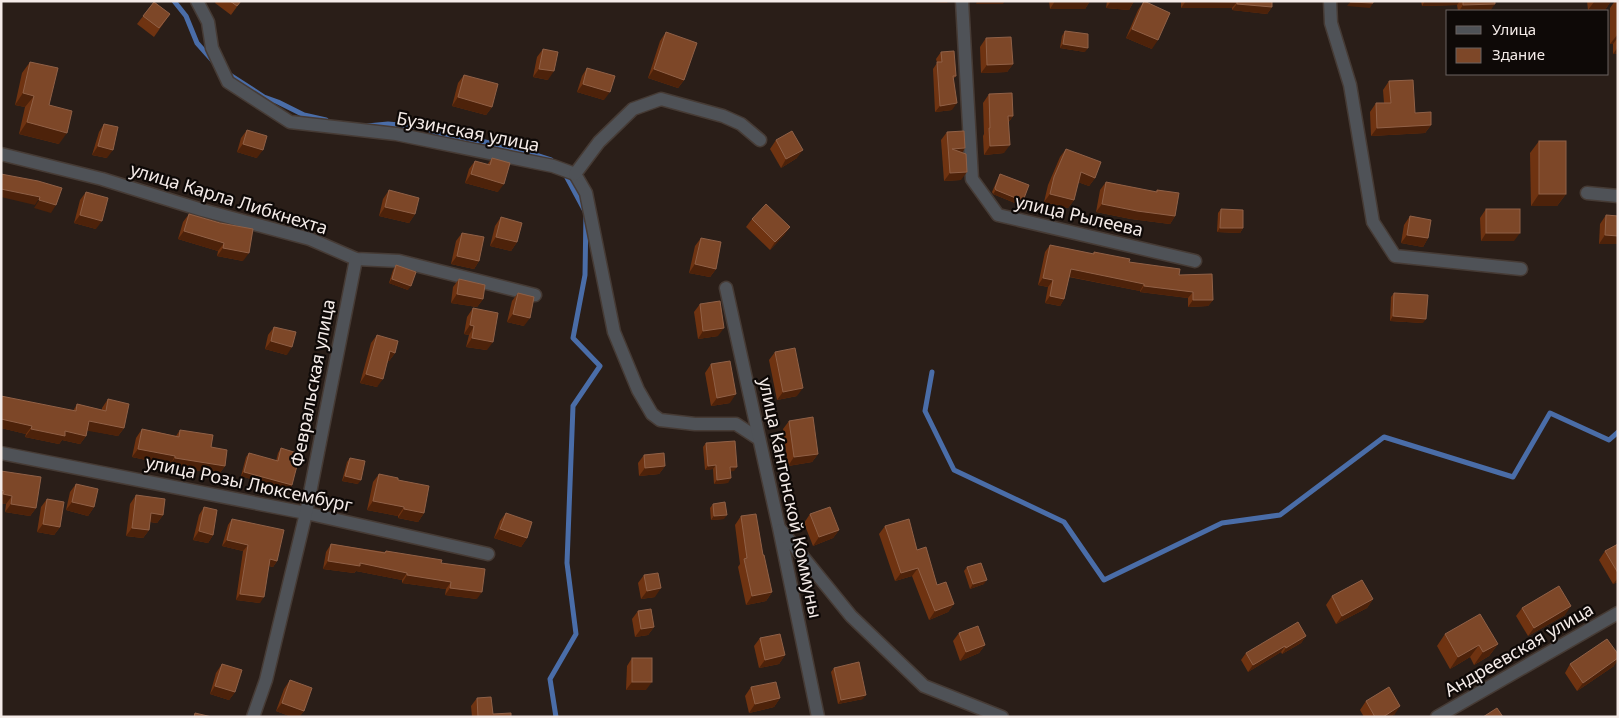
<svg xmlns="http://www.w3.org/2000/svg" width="1619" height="718" viewBox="0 0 1619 718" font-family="'Noto Sans',sans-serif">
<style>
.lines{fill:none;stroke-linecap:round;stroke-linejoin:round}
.stream{stroke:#4a6da8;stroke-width:5}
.minor-casing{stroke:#463b35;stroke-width:15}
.minor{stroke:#4f5257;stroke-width:12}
.wall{fill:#6f3311}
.shaded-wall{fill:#4d220a}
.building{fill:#7d4728;stroke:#906046}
.labels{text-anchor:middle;stroke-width:4.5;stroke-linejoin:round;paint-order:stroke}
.street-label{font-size:18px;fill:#f4ebe8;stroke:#0e0907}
</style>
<rect width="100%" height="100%" fill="#2a1e18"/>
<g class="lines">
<!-- stream -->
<g class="stream">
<polyline points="174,1 186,16 197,43 213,61"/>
<polyline points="227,73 264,97 278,102 304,115 326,120"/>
<polyline points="367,126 388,124 422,127 453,139 481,141 523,151 551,160"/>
<polyline points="932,372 925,411 954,470 1064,522 1104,580 1222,523 1280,515 1384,437 1513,477 1550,413 1609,440 1618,432"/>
<polyline points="556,717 550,679 576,634 567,563 573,406 600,366 573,338 585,275 586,213 564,172"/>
</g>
<defs>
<g id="minor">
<polyline points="197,1 208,22 212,48 228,82 290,122 396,134 553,166 575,174"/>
<polyline points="962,1 972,179 998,215 1195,261"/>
<polyline points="1330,1 1331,23 1350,85 1373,222 1395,256 1521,269"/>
<polyline points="1,154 102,179 202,210 310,239 356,259 399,261 535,295"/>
<polyline points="575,174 586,193 614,332 638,390 652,414 660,420 695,424 736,424 759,439"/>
<polyline points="575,174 599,142 633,109 661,99 723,116 741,124 760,140"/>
<polyline points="1587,193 1618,196"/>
<polyline points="726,288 779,528 818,717"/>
<polyline points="1,453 306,513 488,554"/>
<polyline points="781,530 851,616 924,686 1002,717"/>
<polyline points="253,717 266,680 306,513 356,259"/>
<polyline points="1437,717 1618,613"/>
</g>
</defs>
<!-- minor casing -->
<use href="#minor" class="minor-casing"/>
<!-- minor -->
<use href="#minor" class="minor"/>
</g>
<!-- wall -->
<g class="wall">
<polygon points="216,1 241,1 231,15 215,3"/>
<polygon points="1049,1 1090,1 1085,9 1050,9"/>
<polygon points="1107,1 1134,1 1129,10 1106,8"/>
<polygon points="1144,1 1152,49 1126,38 1138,10"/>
<polygon points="1181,1 1272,1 1272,7 1267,14 1232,10 1232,8 1181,8"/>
<polygon points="1421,1 1495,1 1490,11 1458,11 1457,5 1422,6"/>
<polygon points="1587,1 1611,1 1605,10 1588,10"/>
<polygon points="1615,1 1618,1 1618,54 1613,54 1613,44 1610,44 1610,8"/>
<polygon points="154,2 170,14 154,37 137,24"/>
<polygon points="1065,31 1085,52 1060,48 1062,36"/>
<polygon points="666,32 684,80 678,88 648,78 660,41"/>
<polygon points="986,38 1013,64 1007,72 981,73 980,47"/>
<polygon points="543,49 548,80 533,77 537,57"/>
<polygon points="941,52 956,76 953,79 952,110 935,112 933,69 937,63 936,59"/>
<polygon points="30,62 49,105 59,144 19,134 25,107 15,105 22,73"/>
<polygon points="587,68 604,100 577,92 582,76"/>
<polygon points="464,75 492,107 486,115 452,106 458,83"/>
<polygon points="1389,81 1415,113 1431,125 1425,133 1371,136 1370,112 1376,103 1384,103 1383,90"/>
<polygon points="989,94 1013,116 1008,123 1004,153 984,155 983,136 984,134 983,103"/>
<polygon points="104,124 107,158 92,155 99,132"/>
<polygon points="247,130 257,158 237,152 241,138"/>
<polygon points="947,132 962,153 961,180 944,181 941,140"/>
<polygon points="776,140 797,158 781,168 770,149"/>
<polygon points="1539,141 1566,194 1557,206 1531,206 1530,153"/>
<polygon points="1066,149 1095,178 1089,186 1078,182 1074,200 1068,208 1044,202 1048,185 1060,157"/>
<polygon points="492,158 498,192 465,183 469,169 475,161 487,165"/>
<polygon points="1000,174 1020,205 993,194 992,192 998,178"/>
<polygon points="1106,182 1156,192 1157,190 1175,216 1170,224 1131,219 1096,212 1100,190"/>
<polygon points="389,190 415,214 409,223 379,216 383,199"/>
<polygon points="86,192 96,229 74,223 80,200"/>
<polygon points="1221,209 1243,228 1240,233 1217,232 1218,213"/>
<polygon points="1486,209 1514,241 1481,241 1480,218"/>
<polygon points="189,214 220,223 243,261 217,256 218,251 178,239 183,222"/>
<polygon points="1606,215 1618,244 1599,244 1600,224"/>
<polygon points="1410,216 1428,238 1423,247 1401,243 1404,225"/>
<polygon points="501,217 517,242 511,251 490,246 495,226"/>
<polygon points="752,219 790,227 784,235 770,250 746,227"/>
<polygon points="462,233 479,261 474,269 451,264 456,241"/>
<polygon points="701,238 716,269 710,277 689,273 695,246"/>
<polygon points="1050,245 1093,254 1094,252 1129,262 1179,275 1213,300 1208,306 1188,307 1188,298 1140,292 1140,291 1069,277 1064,299 1060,306 1045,303 1048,287 1038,285 1045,252"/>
<polygon points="396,265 408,290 389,283 393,270"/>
<polygon points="459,279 483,299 477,307 451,303 453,287"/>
<polygon points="518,293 524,326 507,322 512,301"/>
<polygon points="1394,293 1423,323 1390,321 1391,297"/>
<polygon points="700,304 718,336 698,339 694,312"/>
<polygon points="473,308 487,350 466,347 469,335 464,334 467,317"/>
<polygon points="274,327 287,355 265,349 268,335"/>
<polygon points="377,335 395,353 389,361 388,361 377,387 360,383 371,343"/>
<polygon points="775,352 797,396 777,400 769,360"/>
<polygon points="711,364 730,403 711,406 705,373"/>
<polygon points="1,396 73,411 77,404 102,410 102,408 108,399 124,428 118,436 87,430 86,436 80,444 62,440 59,444 25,437 26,434 1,428"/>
<polygon points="789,421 818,454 812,462 788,466 783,429"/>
<polygon points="142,429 176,436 180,430 211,447 225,466 219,474 169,466 170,465 132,457 136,438"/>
<polygon points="706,443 734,471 730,471 728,483 714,484 713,469 705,470 703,447"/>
<polygon points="281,448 292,485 289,490 241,476 246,457 249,453 276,461 278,453"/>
<polygon points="644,455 665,466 659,474 639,476 638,463"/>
<polygon points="350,458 358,484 342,481 347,462"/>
<polygon points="1,471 36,508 30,516 5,512 6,504 1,503"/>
<polygon points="379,474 398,480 424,513 418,522 398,518 398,516 367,510 373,482"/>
<polygon points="76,484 94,507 88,516 66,510 70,492"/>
<polygon points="136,495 163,515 157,523 150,522 149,530 143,538 126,536 130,504"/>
<polygon points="47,499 60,527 54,535 37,532 41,507"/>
<polygon points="713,504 724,519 711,520 710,508"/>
<polygon points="204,507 213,535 208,543 193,540 199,515"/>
<polygon points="506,513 527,538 521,547 494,538 500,521"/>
<polygon points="810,514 839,530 833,538 813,546 804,523"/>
<polygon points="741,516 772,592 766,601 746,605 738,567 740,564 735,525"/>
<polygon points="232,519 277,561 273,567 269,566 260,603 236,600 243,551 222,546 228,525"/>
<polygon points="885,526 917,550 937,585 954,604 948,612 929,620 912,576 895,581 879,534"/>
<polygon points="331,544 385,552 386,551 441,563 477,599 445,595 446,589 402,583 402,580 356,571 354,573 323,569 326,552"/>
<polygon points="1618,544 1618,582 1613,584 1599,560 1605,551"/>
<polygon points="967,567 984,584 970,589 964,571"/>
<polygon points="644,575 655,597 641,599 638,583"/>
<polygon points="1332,596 1373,599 1367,608 1336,624 1326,605"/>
<polygon points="1522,608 1565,615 1528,636 1516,616"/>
<polygon points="638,611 654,627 648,635 635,637 632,619"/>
<polygon points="959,633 985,645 979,653 960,661 953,641"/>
<polygon points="1445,634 1498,644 1489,656 1474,665 1470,657 1450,669 1437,646"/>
<polygon points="1306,636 1301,643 1282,654 1281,652 1248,672 1241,660 1246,653"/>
<polygon points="760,638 785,655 779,664 759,668 754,646"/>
<polygon points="632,658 646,690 626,690 627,666"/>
<polygon points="222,664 235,692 229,700 210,694 216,673"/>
<polygon points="1570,664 1614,666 1577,691 1565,673"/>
<polygon points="834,668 863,699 838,704 831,672"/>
<polygon points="290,680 304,711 299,717 292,717 276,711 284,689"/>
<polygon points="751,687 780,698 774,707 749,713 745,696"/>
<polygon points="477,698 493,714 511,717 472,717 471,706"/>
<polygon points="1366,701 1395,714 1390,717 1364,717 1360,710"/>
</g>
<!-- shaded-wall -->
<g class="shaded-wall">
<polygon points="928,1 948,1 947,3 928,2"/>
<polygon points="977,1 1005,1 1003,4 976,4"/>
<polygon points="1055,1 1090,1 1085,9 1050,9"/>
<polygon points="1111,1 1134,1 1129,10 1106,8"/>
<polygon points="1186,1 1237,2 1232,8 1181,8"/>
<polygon points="1425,1 1460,1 1457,5 1422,6"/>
<polygon points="1611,1 1605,10 1588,10 1594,2"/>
<polygon points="1350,2 1373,3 1370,8 1347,6"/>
<polygon points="1237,4 1272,7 1267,14 1232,10"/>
<polygon points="1495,4 1490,11 1459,11 1463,5"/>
<polygon points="1132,29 1158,40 1152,49 1126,38"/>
<polygon points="1618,34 1618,37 1613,44 1610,44"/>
<polygon points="1063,44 1088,48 1085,52 1060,48"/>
<polygon points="1618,47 1618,54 1613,54"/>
<polygon points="1013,64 1007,72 981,73 987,65"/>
<polygon points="539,69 554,71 548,80 533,77"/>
<polygon points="654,69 684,80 678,88 648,78"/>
<polygon points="583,84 610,92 604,100 577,92"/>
<polygon points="23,93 34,96 25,107 15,105"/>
<polygon points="458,97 492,107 486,115 452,106"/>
<polygon points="957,103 952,110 935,112 940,106"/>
<polygon points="1008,116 1013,116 1007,124"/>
<polygon points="27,122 67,133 59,144 19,134"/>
<polygon points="1431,125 1425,133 1371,136 1377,128"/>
<polygon points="243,144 263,150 257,158 237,152"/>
<polygon points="1010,145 1004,153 984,155 990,146"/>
<polygon points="98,146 113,150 107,158 92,155"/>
<polygon points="965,148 960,156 952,149"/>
<polygon points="803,150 797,158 781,168 786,159"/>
<polygon points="967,172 961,180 944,181 950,173"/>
<polygon points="1081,172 1095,178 1089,186 1075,181"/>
<polygon points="471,174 504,184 498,192 465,183"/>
<polygon points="1,189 40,197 35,205 1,197"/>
<polygon points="996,190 1023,201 1020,205 993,194"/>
<polygon points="1050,194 1074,200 1068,208 1044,202"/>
<polygon points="1539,194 1566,194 1557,206 1531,206"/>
<polygon points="39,200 56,205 51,213 34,208"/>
<polygon points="1102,204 1175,216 1170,224 1131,219 1096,212"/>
<polygon points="385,207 415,214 409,223 379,216"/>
<polygon points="80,215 102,221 96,229 74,223"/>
<polygon points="790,227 784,235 770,250 775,242"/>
<polygon points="1220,228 1243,228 1240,233 1217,232"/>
<polygon points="184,231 224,243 218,251 178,239"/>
<polygon points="1486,233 1520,233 1514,241 1481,241"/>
<polygon points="1407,235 1428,238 1423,247 1401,243"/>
<polygon points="1605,235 1618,236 1618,244 1599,244"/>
<polygon points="496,237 517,242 511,251 490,246"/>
<polygon points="223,248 249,253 243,261 217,256"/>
<polygon points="457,256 479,261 474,269 451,264"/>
<polygon points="695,264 716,269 710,277 689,273"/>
<polygon points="1071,269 1144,284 1140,291 1066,276"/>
<polygon points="1043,278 1053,280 1048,287 1038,285"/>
<polygon points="392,279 411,286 408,290 389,283"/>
<polygon points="1144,286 1193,292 1188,298 1140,292"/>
<polygon points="457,294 483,299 477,307 451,303"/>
<polygon points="1050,296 1064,299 1060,306 1045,303"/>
<polygon points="1193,300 1213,300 1208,306 1188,307"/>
<polygon points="513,314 530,318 524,326 507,322"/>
<polygon points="1393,316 1426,319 1423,323 1390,321"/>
<polygon points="470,325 474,326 469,335 464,334"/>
<polygon points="724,328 718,336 698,339 703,331"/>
<polygon points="472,338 493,342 487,350 466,347"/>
<polygon points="271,341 292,347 287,355 265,349"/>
<polygon points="390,351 395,353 389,361 384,360"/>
<polygon points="366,374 383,379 377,387 360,383"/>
<polygon points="803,388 797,396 777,400 783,392"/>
<polygon points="736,394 730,403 711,406 717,398"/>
<polygon points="1,419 32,426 26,434 1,428"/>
<polygon points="89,421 124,428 118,436 83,430"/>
<polygon points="31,429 65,431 86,436 80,444 62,440 59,444 25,437"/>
<polygon points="138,449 175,456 170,465 132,457"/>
<polygon points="818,454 812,462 788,466 794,457"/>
<polygon points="175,458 225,466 219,474 169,466"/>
<polygon points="716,465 713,469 705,470 708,466"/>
<polygon points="665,466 659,474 639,476 645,468"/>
<polygon points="730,467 737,467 734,471 727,472"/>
<polygon points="244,472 292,485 289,490 241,476"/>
<polygon points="345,476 361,480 358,484 342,481"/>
<polygon points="731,478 728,483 714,484 717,480"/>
<polygon points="3,494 12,496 6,504 1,503 1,496"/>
<polygon points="373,501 404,507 398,516 367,510"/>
<polygon points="72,502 94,507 88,516 66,510"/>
<polygon points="11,504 36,508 30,516 5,512"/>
<polygon points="404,509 424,513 418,522 398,518"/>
<polygon points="151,513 163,515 157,523 145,521"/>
<polygon points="727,515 724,519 711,520 714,516"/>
<polygon points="43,524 60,527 54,535 37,532"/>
<polygon points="132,528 149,530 143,538 126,536"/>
<polygon points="500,529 527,538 521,547 494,538"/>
<polygon points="839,530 833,538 813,546 819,537"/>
<polygon points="199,531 213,535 208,543 193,540"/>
<polygon points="227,540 248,545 243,551 222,546"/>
<polygon points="270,559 277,561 273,567 266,565"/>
<polygon points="328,561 360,563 407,573 402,580 356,571 354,573 323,569"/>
<polygon points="918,568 912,576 895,581 901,573"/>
<polygon points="407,575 451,582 446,589 402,583"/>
<polygon points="1618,578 1618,582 1613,584"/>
<polygon points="987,580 984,584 970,589 973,584"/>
<polygon points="450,588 482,592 477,599 445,595"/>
<polygon points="661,588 655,597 641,599 647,591"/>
<polygon points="772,592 766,601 746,605 752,596"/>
<polygon points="240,594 264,597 260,603 236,600"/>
<polygon points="1373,599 1367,608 1336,624 1342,616"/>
<polygon points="954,604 948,612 929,620 935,611"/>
<polygon points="1571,606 1565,615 1528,636 1534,628"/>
<polygon points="654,627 648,635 635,637 641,629"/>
<polygon points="1306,636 1301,643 1282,654 1286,648"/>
<polygon points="1498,644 1489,656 1474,665 1483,652"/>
<polygon points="985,645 979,653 960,661 966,652"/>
<polygon points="1479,645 1470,657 1450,669 1458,657"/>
<polygon points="1285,646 1281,652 1248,672 1253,665"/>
<polygon points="785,655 779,664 759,668 765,660"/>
<polygon points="1618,658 1618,660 1614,666 1577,691 1583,683"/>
<polygon points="632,682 652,682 646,690 626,690"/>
<polygon points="215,686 235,692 229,700 210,694"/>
<polygon points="866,695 863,699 838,704 841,700"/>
<polygon points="780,698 774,707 749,713 755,704"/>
<polygon points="282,703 304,711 299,717 292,717 276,711"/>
<polygon points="1400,706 1395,714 1390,717 1383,717"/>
</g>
<!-- building -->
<g class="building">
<polygon points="230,1 241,1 237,6"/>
<polygon points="1144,1 1170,13 1158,40 1132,29"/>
<polygon points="1186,1 1272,1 1272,7 1237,4 1237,2"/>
<polygon points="1350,1 1373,1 1373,3 1350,2"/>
<polygon points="1463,1 1495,1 1495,4 1463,5"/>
<polygon points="154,2 170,14 159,28 143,16"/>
<polygon points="1065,31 1088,34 1088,48 1063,44"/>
<polygon points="666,32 697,43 684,80 654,69"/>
<polygon points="1011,37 1013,64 987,65 986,38"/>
<polygon points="543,49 558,52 554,71 539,69"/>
<polygon points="954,51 956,76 953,76 957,103 940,106 937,62 942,62 941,52"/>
<polygon points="30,62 58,68 49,105 72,111 67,133 27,122 34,96 23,93"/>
<polygon points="587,68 615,76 610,92 583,84"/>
<polygon points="464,75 498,84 492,107 458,97"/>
<polygon points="1413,80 1415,113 1431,112 1431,125 1377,128 1376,103 1391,103 1389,81"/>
<polygon points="1012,93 1013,116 1008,116 1010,145 990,146 989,128 990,128 989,94"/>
<polygon points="104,124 118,127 113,150 98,146"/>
<polygon points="247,130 267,136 263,150 243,144"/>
<polygon points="792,131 803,150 786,159 776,140"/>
<polygon points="964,131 965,148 952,149 966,154 967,172 950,173 947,132"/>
<rect x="1539" y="141" width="27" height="53"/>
<polygon points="1066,149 1101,162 1095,178 1081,172 1074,200 1050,194 1054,177"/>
<polygon points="492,158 510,163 504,184 471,174 475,161 490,165"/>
<polygon points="1,174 38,181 62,188 56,205 39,200 40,197 1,189"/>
<polygon points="1000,174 1029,185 1023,201 996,190 995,188"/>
<polygon points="1106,182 1157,192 1157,190 1179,193 1175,216 1137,211 1102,204"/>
<polygon points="389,190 419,198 415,214 385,207"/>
<polygon points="86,192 108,198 102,221 80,215"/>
<polygon points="766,204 790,227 775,242 752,219"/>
<polygon points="1221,209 1243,210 1243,228 1220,228"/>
<rect x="1486" y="209" width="34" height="24"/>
<polygon points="189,214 220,223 253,229 249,253 223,248 224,243 184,231"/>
<polygon points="1606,215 1618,216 1618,236 1605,235"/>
<polygon points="1410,216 1431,220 1428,238 1407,235"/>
<polygon points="501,217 522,223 517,242 496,237"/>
<polygon points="462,233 484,237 479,261 457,256"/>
<polygon points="701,238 721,242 716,269 695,264"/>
<polygon points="1050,245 1094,254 1094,252 1130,259 1129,262 1180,269 1179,275 1212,274 1213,300 1193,300 1193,292 1144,286 1144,284 1071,269 1064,299 1050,296 1053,280 1043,278"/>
<polygon points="396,265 416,272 411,286 392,279"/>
<polygon points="459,279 485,285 483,299 457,294"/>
<polygon points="518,293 534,297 530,318 513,314"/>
<polygon points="1394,293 1428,295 1426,319 1393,316"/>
<polygon points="720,301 724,328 703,331 700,304"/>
<polygon points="473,308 498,313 493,342 472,338 474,326 470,325"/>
<polygon points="274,327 296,332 292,347 271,341"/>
<polygon points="377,335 398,341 395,353 390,351 383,379 366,374"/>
<polygon points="795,348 803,388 783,392 775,352"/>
<polygon points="730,361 736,394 717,398 711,364"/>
<polygon points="1,396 76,411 77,404 106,411 108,399 129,404 124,428 89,421 86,436 65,431 65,436 31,429 32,426 1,419"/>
<polygon points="813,417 818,454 794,457 789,421"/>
<polygon points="142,429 179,437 180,430 213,435 211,447 227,450 225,466 175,458 175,456 138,449"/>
<polygon points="735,441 737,467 730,467 731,478 717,480 716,465 708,466 706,443"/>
<polygon points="281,448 300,454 292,485 244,472 249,453 278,461"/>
<polygon points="664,453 665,466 645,468 644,455"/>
<polygon points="350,458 365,461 361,480 345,476"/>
<polygon points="1,471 41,477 36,508 11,504 12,496 3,494 4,491 1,490"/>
<polygon points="379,474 398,478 398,480 429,486 424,513 404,509 404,507 373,501"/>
<polygon points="76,484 98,489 94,507 72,502"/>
<polygon points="136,495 165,499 163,515 151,513 149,530 132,528"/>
<polygon points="47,499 64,502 60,527 43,524"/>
<polygon points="725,502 727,515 714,516 713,504"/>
<polygon points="204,507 217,510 213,535 199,531"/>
<polygon points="830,507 839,530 819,537 810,514"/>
<polygon points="506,513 532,522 527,538 500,529"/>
<polygon points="756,514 763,555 764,555 772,592 752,596 744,559 747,558 741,516"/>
<polygon points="232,519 284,530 277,561 270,559 264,597 240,594 248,545 227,540"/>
<polygon points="909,519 917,550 926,547 937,585 946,582 954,604 935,611 918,568 901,573 885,526"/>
<polygon points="331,544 385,553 386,551 442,560 441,563 485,569 482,592 450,588 451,582 407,575 407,573 360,563 360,566 328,561"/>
<polygon points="1618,544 1618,573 1605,551"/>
<polygon points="981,563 987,580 973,584 967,567"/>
<polygon points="658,573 661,588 647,591 644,575"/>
<polygon points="1362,580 1373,599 1342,616 1332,596"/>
<polygon points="1559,586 1571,606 1534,628 1522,608"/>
<polygon points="651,609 654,627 641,629 638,611"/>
<polygon points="1480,614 1498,644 1483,652 1479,645 1458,657 1445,634"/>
<polygon points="1298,622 1306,636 1286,648 1285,646 1253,665 1246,653"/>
<polygon points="978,626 985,645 966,652 959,633"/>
<polygon points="780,634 785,655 765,660 760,638"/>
<polygon points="1607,639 1618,654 1618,658 1583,683 1570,664"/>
<rect x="632" y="658" width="20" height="24"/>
<polygon points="859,662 866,695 841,700 834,668"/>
<polygon points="222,664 242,670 235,692 215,686"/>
<polygon points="290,680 312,688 304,711 282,703"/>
<polygon points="776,682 780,698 755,704 751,687"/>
<polygon points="1389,687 1400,706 1383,717 1375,717 1366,701"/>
<polygon points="491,697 493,714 511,713 511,717 478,717 477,698"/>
<polygon points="1497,708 1503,717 1483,717"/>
<polygon points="195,713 212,717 194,717"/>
</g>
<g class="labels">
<!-- street labels -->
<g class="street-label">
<text transform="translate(468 132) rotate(11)" y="6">Бузинская улица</text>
<text transform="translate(229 199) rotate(17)" y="6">улица Карла Либкнехта</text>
<text transform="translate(1079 216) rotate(13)" y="6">улица Рылеева</text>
<text transform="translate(313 383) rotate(-79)" y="6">Февральская улица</text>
<text transform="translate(249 484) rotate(12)" y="6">улица Розы Люксембург</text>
<text transform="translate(790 498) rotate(78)" y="6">улица Кантонской Коммуны</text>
<text transform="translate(1519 650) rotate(-30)" y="6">Андреевская улица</text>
</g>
</g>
<!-- border -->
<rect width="1619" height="718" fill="none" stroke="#f4ebe8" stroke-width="5"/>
<!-- legend -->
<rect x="1446" y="10" width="162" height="65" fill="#0e0907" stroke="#6a6361"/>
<rect x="1456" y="26" width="25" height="8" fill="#4f5257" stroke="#6a6361"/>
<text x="1492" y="35" font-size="15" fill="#f4ebe8">Улица</text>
<rect x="1456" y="48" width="25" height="15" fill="#7d4728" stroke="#6a6361"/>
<text x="1492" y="60" font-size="15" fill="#f4ebe8">Здание</text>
</svg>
